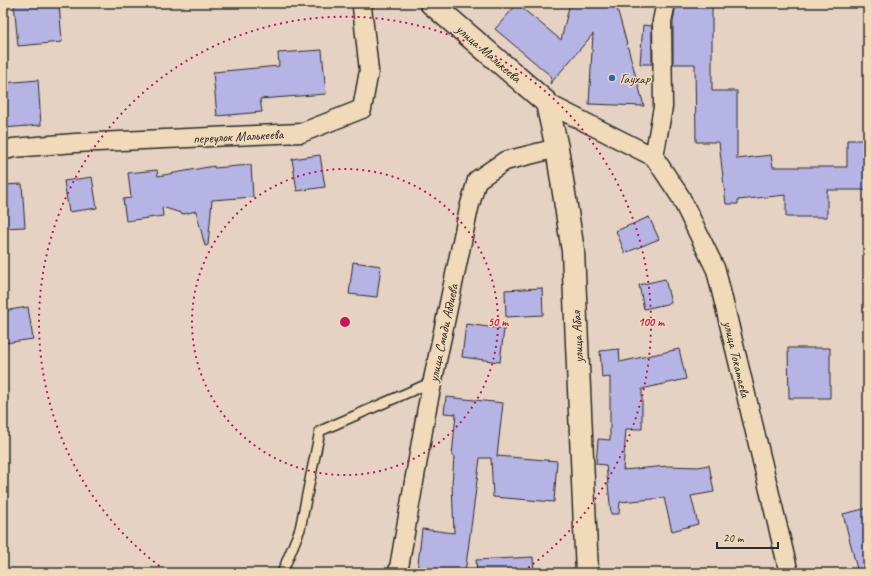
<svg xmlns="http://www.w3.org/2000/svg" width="871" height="576" viewBox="0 0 871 576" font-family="Caveat,sans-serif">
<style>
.building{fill:#b6b3e5;stroke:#2b2b2b}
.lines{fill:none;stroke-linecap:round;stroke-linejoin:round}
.service-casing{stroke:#2b2b2b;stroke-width:12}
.minor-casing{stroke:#2b2b2b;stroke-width:21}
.tertiary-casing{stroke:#2b2b2b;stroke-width:25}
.service{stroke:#f1dab9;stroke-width:9}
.minor{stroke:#f1dab9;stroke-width:18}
.tertiary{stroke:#f1dab9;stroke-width:22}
.ring{fill:none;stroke:#c2185b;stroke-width:2;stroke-dasharray:2 4}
.poi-dot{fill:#1f6fb2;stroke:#f1dab9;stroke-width:1.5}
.labels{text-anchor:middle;stroke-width:3;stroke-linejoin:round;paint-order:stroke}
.street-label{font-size:14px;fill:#2b2b2b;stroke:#f1dab9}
.poi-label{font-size:14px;fill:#2b2b2b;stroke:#f1dab9;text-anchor:start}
.centre{fill:#c2185b;stroke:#f1dab9;stroke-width:2}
.ring-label{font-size:12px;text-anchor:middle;font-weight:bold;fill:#c2185b;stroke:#f1dab9;stroke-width:3;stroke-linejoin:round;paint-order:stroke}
</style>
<rect width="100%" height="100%" fill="#e5d2c2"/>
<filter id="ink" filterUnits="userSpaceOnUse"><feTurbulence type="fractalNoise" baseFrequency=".025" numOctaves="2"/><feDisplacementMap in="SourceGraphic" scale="8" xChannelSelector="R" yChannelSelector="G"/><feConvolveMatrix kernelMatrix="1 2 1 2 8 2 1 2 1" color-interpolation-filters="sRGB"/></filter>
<g filter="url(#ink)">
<!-- building -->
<g class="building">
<polygon points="14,3 59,3 62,42 18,46"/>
<polygon points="570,3 595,3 617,8 644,106 589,104 593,34 550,84 552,77 495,29 517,4 561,40"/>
<polygon points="676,3 712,3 712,91 737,91 737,159 771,155 773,167 847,167 847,140 868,140 868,190 827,190 827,217 786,217 786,195 738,200 738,204 726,204 719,142 696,142 695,64 673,64 673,22"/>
<polygon points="643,25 652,26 652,64 640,64"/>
<polygon points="322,50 326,94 260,99 262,112 217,116 213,72 279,66 278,53"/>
<polygon points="38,80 41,125 3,128 3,83"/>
<polygon points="320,155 325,187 297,191 292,159"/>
<polygon points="251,165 253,197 212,200 208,245 205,246 196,211 184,214 162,207 163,216 126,221 123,199 131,198 128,173 157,170 158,176 214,166 214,168"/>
<polygon points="92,177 97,208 69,212 64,181"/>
<polygon points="22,184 25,227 3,228 3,185"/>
<polygon points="649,217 659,239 625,253 616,231"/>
<polygon points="353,262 381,266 377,297 349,294"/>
<polygon points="665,279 671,303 644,309 639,285"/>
<polygon points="542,288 543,315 506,317 505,290"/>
<polygon points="28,307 33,339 5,343 3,334 3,311"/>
<polygon points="466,324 504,329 500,362 462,357"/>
<polygon points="788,348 830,348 830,398 789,398"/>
<polygon points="619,349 620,362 679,349 686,379 642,389 642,429 626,429 623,470 668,466 698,467 709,465 714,492 691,496 698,524 672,531 664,498 620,502 619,514 611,514 606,465 596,464 598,439 610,440 610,377 602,378 600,351"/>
<polygon points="446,397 503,403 497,456 557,461 554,502 493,497 491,458 480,458 465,573 417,573 422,529 454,533 452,484 454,457 452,456 456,414 444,413"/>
<polygon points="868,508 868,573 858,573 843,514"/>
<polygon points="533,557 534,573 477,573 476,560"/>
</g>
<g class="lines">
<defs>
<polyline id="service" points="282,573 300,529 320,431 432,382"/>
<g id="minor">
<polyline points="547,103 654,157 680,196 716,270 789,573"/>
<polyline points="3,151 13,148 75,143 301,133 362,109 369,71 362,7 364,3"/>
<polyline points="654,157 663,107 662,21 666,3"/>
<polyline points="398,573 427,408 469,208 477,180 505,161 557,148"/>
</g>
<polyline id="tertiary" points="431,3 547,103 557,148 573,251 587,573"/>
</defs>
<!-- service casing -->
<use href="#service" class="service-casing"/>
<!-- minor casing -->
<use href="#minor" class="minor-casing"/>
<!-- tertiary casing -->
<use href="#tertiary" class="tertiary-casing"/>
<!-- service -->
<use href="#service" class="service"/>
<!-- minor -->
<use href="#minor" class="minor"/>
<!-- tertiary -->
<use href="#tertiary" class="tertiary"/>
</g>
</g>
<!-- distance rings -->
<g class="ring">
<circle cx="345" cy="322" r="153"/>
<path d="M169 573A306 306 0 1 1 521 573"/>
</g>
<!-- markers -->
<circle class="poi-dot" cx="612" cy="78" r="4"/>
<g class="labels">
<!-- street labels -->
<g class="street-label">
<text transform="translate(489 53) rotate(41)" y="5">улица Малькеева</text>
<text transform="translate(238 136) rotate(-3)" y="5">переулок Малькеева</text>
<text transform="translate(443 333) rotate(-78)" y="5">улица Смади Абдиева</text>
<text transform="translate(577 337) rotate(-93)" y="5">улица Абая</text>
<text transform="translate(737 359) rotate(77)" y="5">улица Токатаева</text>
</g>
<!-- poi labels -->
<g class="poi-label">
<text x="620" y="83">Гаухар</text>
</g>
</g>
<circle cx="345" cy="322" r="6" class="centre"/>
<g class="ring-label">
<text x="498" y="326">50 m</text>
<text x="651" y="326">100 m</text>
</g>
<!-- margin -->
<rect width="871" height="576" fill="none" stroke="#f1dab9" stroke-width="16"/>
<rect x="8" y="8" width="855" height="560" fill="none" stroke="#2b2b2b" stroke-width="1.5" filter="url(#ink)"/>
<!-- scale -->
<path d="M717 542v6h61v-6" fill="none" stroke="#2b2b2b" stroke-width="2"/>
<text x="723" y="542" font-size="12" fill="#2b2b2b" stroke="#f1dab9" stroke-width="3" paint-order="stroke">20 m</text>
</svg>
